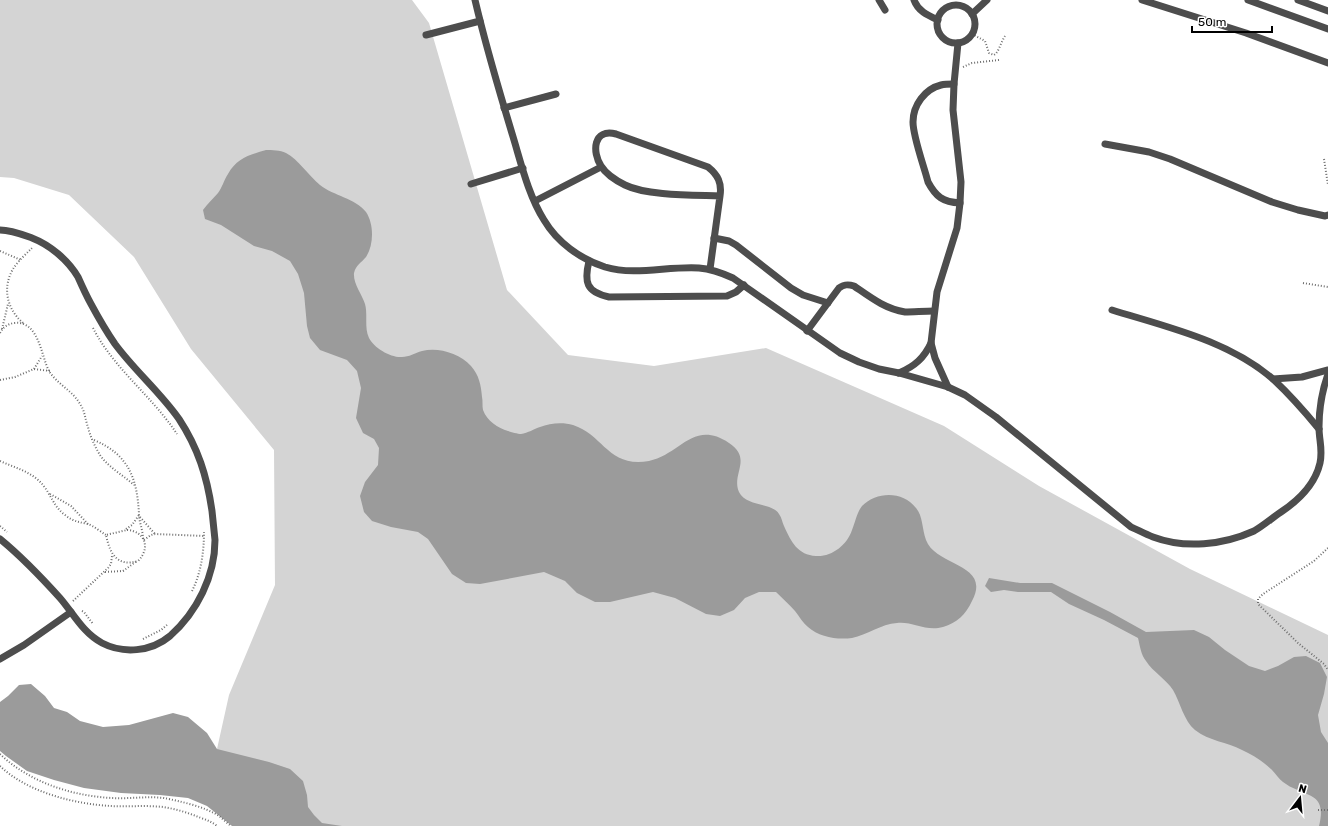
<svg xmlns="http://www.w3.org/2000/svg" width="1328" height="826" viewBox="0 0 1328 826" font-family="Rubik,sans-serif">
<style>
.green{fill:#d4d4d4}
.water{fill:#9b9b9b}
.lines{fill:none;stroke-linecap:round;stroke-linejoin:round}
.path{stroke:#6f6f6f;stroke-width:2;stroke-dasharray:1 2;stroke-linecap:butt}
.minor{stroke:#4d4d4d;stroke-width:7}
</style>
<rect width="100%" height="100%" fill="#fff"/>
<!-- green -->
<polygon class="green" points="0,0 412,0 429,23 507,290 568,355 654,366 766,348 944,426 1039,486 1190,569 1328,635 1328,826 264,826 217,749 229,695 275,585 274,450 191,349 134,257 69,195 14,178 0,177"/>
<!-- water -->
<g class="water">
<path d="M266 150C272 150 280 150 286 153 298 159 309 176 320 185 334 196 355 198 366 212 374 224 374 245 366 257 361 263 356 265 354 273 353 284 362 294 365 304 368 314 364 328 369 338 374 348 391 358 402 357 409 357 415 353 422 351 438 347 459 353 471 366 479 375 481 385 482 397 483 401 482 406 483 410 487 421 498 428 508 431 511 432 518 434 521 434 528 433 534 429 540 427 550 423 563 422 573 425 604 435 608 468 649 461 680 455 693 419 729 443 753 459 731 474 739 492 746 507 772 502 779 514 782 518 782 522 784 526 791 542 798 555 816 556 832 557 847 545 852 530 855 523 857 512 862 506 877 491 903 491 916 508 923 516 922 529 926 540 936 567 992 563 972 601 966 614 957 623 943 627 926 632 912 621 897 623 881 624 867 635 852 638 837 640 819 637 808 627 803 623 799 616 795 611 789 604 782 598 776 592H759L745 598 734 610 720 616 706 614 675 598 653 592 610 602H595L577 593 565 581 544 572 480 584 466 583 452 574 428 539 418 532 391 527 372 521 364 512 360 496 365 482 378 465 379 448 374 439 363 433 356 418 361 388 357 371 347 360 320 350 310 338 307 326 304 293 298 274 290 261 272 251 254 246 221 225 205 219 203 210C207 204 213 199 218 193 222 188 224 180 228 174 237 158 249 155 266 150Z"/>
<path d="M989 578 1020 583H1052L1110 612 1146 632 1194 630 1209 637 1225 650 1249 666 1265 671 1278 666 1294 657 1306 656 1320 663 1327 677 1324 694 1318 715 1321 732 1328 743V826H1319C1328 790 1304 798 1283 782 1279 779 1276 774 1272 770 1264 762 1253 755 1242 750 1227 742 1209 741 1195 730 1184 721 1180 702 1173 690 1166 679 1153 672 1146 661 1141 655 1140 646 1138 638L1104 620 1069 604 1051 592H1018L1004 590 991 592 985 586Z"/>
<polygon points="31,684 45,696 54,708 67,712 80,721 103,727 129,725 173,713 188,717 207,733 217,749 269,762 290,769 303,781 307,795 308,807 314,815 322,823 342,826 232,826 207,806 188,798 160,795 121,793 84,788 54,780 27,771 6,756 0,751 0,702 8,696 19,685"/>
</g>
<g class="lines">
<!-- path -->
<g class="path">
<path d="M972 34 985 41 989 53 994 55C999 52 1001 42 1005 36"/>
<polyline points="963,67 972,63 999,60"/>
<polyline points="1324,159 1328,185"/>
<polyline points="0,251 21,260"/>
<polyline points="1303,283 1328,287"/>
<path d="M23 323C7 309 2 288 13 269 18 261 26 254 32 248"/>
<path d="M93 328C114 369 152 396 177 434"/>
<polyline points="2,329 8,304"/>
<path d="M0 333C3 327 8 324 14 323 39 320 41 356 49 371 57 384 73 391 80 404 85 411 85 419 88 427 90 436 95 447 100 455 109 468 123 475 134 485"/>
<polyline points="34,369 42,356"/>
<polyline points="0,380 15,377 34,369 50,371"/>
<path d="M94 440C129 455 137 478 139 514 139 522 143 530 143 539"/>
<path d="M0 461C15 468 31 471 43 485 51 495 54 507 65 515 72 521 79 522 88 524 94 526 101 532 106 535"/>
<polyline points="50,494 71,506 88,524"/>
<polyline points="140,517 155,534"/>
<polyline points="0,526 7,532"/>
<polyline points="126,529 132,525 139,515"/>
<path d="M127 530C145 531 151 548 138 561 117 567 110 554 106 535Z"/>
<polyline points="144,540 151,535 155,534 204,536"/>
<polyline points="1328,548 1314,561 1263,594 1258,599 1258,604 1298,643 1324,664 1328,670"/>
<polyline points="105,572 123,571 137,561"/>
<path d="M192 591C201 573 204 552 204 532"/>
<polyline points="73,601 108,568 111,564 112,556"/>
<polyline points="82,611 84,612 93,624"/>
<polyline points="143,639 161,630 167,625"/>
<path d="M0 754C29 782 72 796 112 798 129 799 147 796 164 798 179 801 206 807 219 816 223 819 227 823 231 826"/>
<path d="M0 766C27 792 74 804 111 806 128 807 146 805 163 807 176 809 189 813 201 818 207 820 212 822 217 826"/>
<polyline points="1318,810 1328,810"/>
</g>
<!-- minor -->
<g class="minor">
<path d="M475 0C486 47 500 94 514 140 522 167 529 196 544 220 557 242 580 259 605 267 636 276 667 266 699 268 711 269 722 273 733 278L840 353 859 362 879 369 899 373 948 387 965 395 996 417 1131 527C1138 530 1145 534 1153 537 1185 549 1223 545 1254 531 1263 526 1272 518 1281 512 1299 500 1315 485 1320 463 1323 449 1319 441 1319 427 1319 409 1322 391 1328 374"/>
<polyline points="879,0 885,10"/>
<path d="M914 0C918 11 927 15 938 20"/>
<polyline points="1142,0 1246,33 1328,63"/>
<polyline points="1248,0 1328,29"/>
<polyline points="1298,0 1328,11"/>
<circle cx="956" cy="24" r="19"/>
<polyline points="972,14 987,0"/>
<polyline points="426,35 480,21"/>
<path d="M954 84C950 84 945 84 941 85 925 89 913 105 913 122 913 137 924 166 928 182 936 197 943 202 960 203"/>
<polyline points="504,108 556,94"/>
<polyline points="1105,144 1149,152 1170,159 1272,202 1298,210 1325,216 1328,215"/>
<polyline points="471,184 523,168"/>
<polyline points="535,201 601,167"/>
<path d="M0 230C11 230 21 234 32 238 50 245 68 260 78 277 82 286 86 295 91 304 98 317 106 331 115 344 135 371 160 392 179 419 198 448 207 476 212 511 213 520 214 530 215 540 215 576 197 612 170 636 151 652 123 654 102 643 83 633 73 613 60 598 41 577 22 557 0 539"/>
<polyline points="714,238 729,241 736,245 791,288 803,295 828,303"/>
<path d="M589 261C584 282 586 292 609 297L727 296 736 292 744 285"/>
<path d="M710 269 720 196C722 183 718 175 708 167L616 134C593 128 592 152 601 166 606 174 617 181 625 185 647 196 696 195 720 196"/>
<path d="M1112 310C1167 327 1230 341 1274 380 1290 395 1305 412 1319 429"/>
<path d="M807 331 839 288C844 284 848 284 854 286 870 297 885 309 905 312 914 312 924 311 934 311"/>
<path d="M899 373C915 366 924 358 931 343"/>
<polyline points="1273,379 1302,377 1328,370"/>
<polyline points="948,387 935,358 931,343 937,292 957,228 960,203 961,182 953,110 954,84 958,43"/>
<polyline points="0,659 24,645 71,612"/>
</g>
</g>
<!-- north arrow -->
<g transform="translate(1300 798) rotate(16)" stroke="#ffffff" stroke-width="3" paint-order="stroke">
<path d="M0-3L7 15L0 10L-7 15Z" fill="#000000"/>
<text y="-6" font-size="11" font-weight="bold" text-anchor="middle" fill="#000000">N</text>
</g>
<!-- scale -->
<path d="M1192 26v6h80v-6" fill="none" stroke="#000000" stroke-width="2"/>
<text x="1198" y="26" font-size="12" fill="#000000" stroke="#ffffff" stroke-width="3" paint-order="stroke">50 m</text>
</svg>
